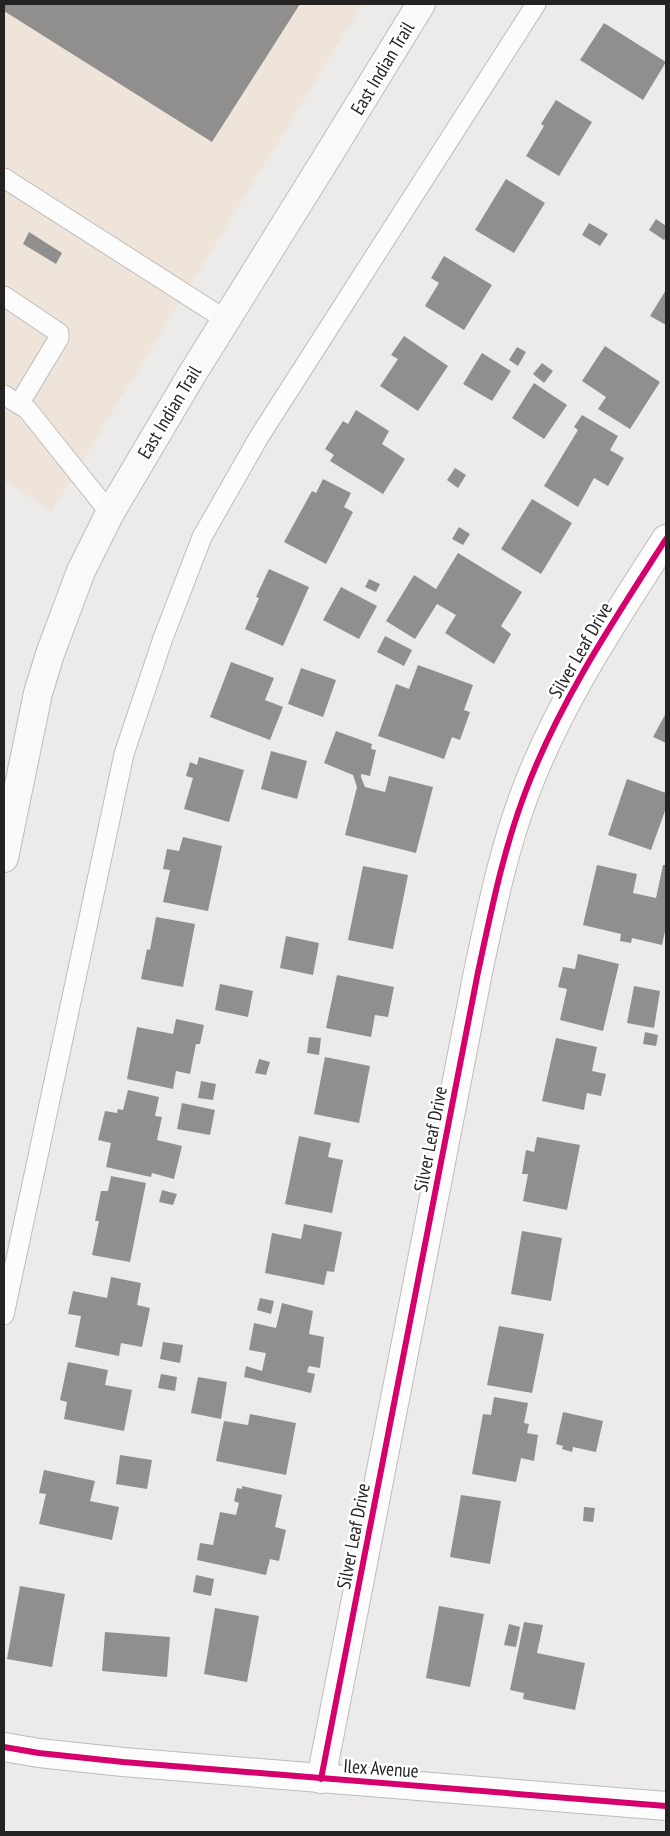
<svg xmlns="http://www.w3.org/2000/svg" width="670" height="1836" viewBox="0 0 670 1836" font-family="'PT Sans Narrow',sans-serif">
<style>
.industrial{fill:#efe4da}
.building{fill:#918f8e}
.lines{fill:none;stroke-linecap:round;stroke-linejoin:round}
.lane-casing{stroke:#bebcba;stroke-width:21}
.street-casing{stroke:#bebcba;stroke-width:30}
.secondary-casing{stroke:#bebcba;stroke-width:30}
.lane{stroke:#fcfcfc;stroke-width:19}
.street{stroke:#fcfcfc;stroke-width:28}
.secondary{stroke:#faf8f9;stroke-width:28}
.cycleway-casing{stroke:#fff;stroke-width:9}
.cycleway{stroke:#d6006c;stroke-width:6}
.labels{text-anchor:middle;stroke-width:5;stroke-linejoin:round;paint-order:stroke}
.street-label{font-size:19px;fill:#242322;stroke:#fff}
</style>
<rect width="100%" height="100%" fill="#edebe9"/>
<!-- industrial -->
<polygon class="industrial" points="4,4 363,4 52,511 4,481"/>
<!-- building -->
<g class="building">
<polygon points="4,4 300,4 212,142 4,11"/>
<polygon points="604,23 666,62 643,100 580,60"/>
<polygon points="556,100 592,122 559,176 526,156 544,126 541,124"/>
<polygon points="506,179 545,203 514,253 475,230"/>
<polygon points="656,219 666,226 666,237 664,240 649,230"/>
<polygon points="589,223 608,234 600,246 582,235"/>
<polygon points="29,232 62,253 56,264 23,244"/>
<polygon points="444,256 492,285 464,330 425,306 439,283 431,278"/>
<polygon points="666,290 666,325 650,316"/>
<polygon points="404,336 448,366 418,411 380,386 398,359 391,355"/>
<polygon points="605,346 660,382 630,429 598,409 606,397 582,381"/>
<polygon points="517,347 526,352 518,366 509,360"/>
<polygon points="482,353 511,371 492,401 463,384"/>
<polygon points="542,363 553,371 544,383 533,374"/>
<polygon points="534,383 567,405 544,439 512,418"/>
<polygon points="356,410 389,431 382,444 405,459 383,494 330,461 334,455 325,449 343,421 348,424"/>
<polygon points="582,415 618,436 610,450 624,458 608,486 594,478 578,507 544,486 578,430 574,427"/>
<polygon points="455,468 466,475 458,488 447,480"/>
<polygon points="323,479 351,493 344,507 353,512 326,564 284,542 312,491 316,493"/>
<polygon points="532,499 572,523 541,574 501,549"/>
<polygon points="459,527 470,534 463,545 452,539"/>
<polygon points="458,553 522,592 501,626 511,634 494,664 445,633 456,615 437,604 415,639 386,621 414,575 436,589"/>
<polygon points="269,569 309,587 283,646 245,629 259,598 256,597"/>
<polygon points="369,579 380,584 376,592 365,587"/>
<polygon points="341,587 377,606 359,639 323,620"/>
<polygon points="385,636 412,650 404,666 377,652"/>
<polygon points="231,662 274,678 265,700 283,707 270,740 210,717"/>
<polygon points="418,665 473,685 464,710 470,712 460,740 452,737 444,759 378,736 396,684 409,689"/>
<polygon points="301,668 336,680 323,717 288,704"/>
<polygon points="666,713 666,743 653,737"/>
<polygon points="336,731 372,744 371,749 376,750 370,776 361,774 361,777 365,787 385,792 389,776 433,787 416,853 345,835 357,787 353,775 324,763"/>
<polygon points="271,751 307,761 297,799 261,789"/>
<polygon points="199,757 244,770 229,822 184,809 193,778 186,776 190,762 197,765"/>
<polygon points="627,779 666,793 666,808 651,850 608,835"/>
<polygon points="183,837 222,846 208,911 163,902 170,870 163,869 167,849 179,851"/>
<polygon points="597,865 637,874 633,893 656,898 663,865 666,865 666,927 662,945 632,938 631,943 620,941 621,934 583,925"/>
<polygon points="363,866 408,875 393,949 348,940"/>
<polygon points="156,917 195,924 183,987 141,979 147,949 150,950"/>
<polygon points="286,936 319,943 313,975 280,968"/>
<polygon points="578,954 619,964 603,1031 560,1020 567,989 558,987 563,967 575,969"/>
<polygon points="337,975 394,987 388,1017 375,1015 371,1037 326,1028"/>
<polygon points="220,984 253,991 248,1017 215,1010"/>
<polygon points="634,986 660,991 654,1028 627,1023"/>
<polygon points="176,1019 204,1025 200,1044 196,1044 190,1074 176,1071 173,1089 127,1079 137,1027 173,1034"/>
<polygon points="645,1032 658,1035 656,1046 643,1044"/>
<polygon points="309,1037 321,1038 319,1055 307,1053"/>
<polygon points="556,1038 597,1047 592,1071 606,1074 601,1096 587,1093 584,1110 542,1101"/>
<polygon points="325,1057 370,1066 359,1123 314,1114"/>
<polygon points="259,1059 270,1062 266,1075 255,1073"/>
<polygon points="201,1081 216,1084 213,1100 198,1098"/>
<polygon points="128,1090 159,1097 155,1116 162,1117 157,1140 182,1146 174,1179 152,1173 151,1177 106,1167 111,1143 98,1140 105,1111 117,1113 118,1109 123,1110"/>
<polygon points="182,1103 215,1110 210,1135 177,1129"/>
<polygon points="299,1136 331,1143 328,1157 343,1160 332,1213 285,1204"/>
<polygon points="537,1137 580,1145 567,1210 523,1201 528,1174 522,1174 526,1150 534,1152"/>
<polygon points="111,1176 146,1183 130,1262 92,1255 99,1221 95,1221 101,1191 108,1191"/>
<polygon points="162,1190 177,1194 173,1205 159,1202"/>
<polygon points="304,1224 342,1232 334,1272 327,1271 324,1285 265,1273 272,1233 301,1239"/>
<polygon points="522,1231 562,1238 551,1301 511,1294"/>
<polygon points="111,1277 141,1283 137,1305 150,1308 142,1347 121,1343 119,1356 75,1347 81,1316 68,1314 73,1291 107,1298"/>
<polygon points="260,1298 274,1301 271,1314 257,1310"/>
<polygon points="282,1303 313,1311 309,1334 324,1337 320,1368 309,1366 307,1372 315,1374 311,1393 244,1377 246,1366 262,1371 266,1353 249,1350 254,1323 276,1328"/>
<polygon points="499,1326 544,1334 532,1393 487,1385"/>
<polygon points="163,1342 183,1345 180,1363 160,1359"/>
<polygon points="68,1362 108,1370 105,1385 132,1390 124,1431 64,1419 67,1402 60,1400"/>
<polygon points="161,1374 177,1377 175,1391 158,1388"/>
<polygon points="198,1377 227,1382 221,1419 191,1413"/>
<polygon points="494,1397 528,1403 524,1423 529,1424 527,1433 538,1435 534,1461 521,1458 516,1482 472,1474 483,1414 491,1415"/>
<polygon points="563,1412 603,1421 596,1452 573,1447 572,1452 562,1449 563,1446 556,1444"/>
<polygon points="250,1414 296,1423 286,1475 216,1461 224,1421 248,1425"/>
<polygon points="120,1455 152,1460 147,1489 116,1484"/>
<polygon points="44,1470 95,1481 90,1501 119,1507 112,1540 39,1524 46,1494 39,1493"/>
<polygon points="242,1486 282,1495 275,1527 286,1530 279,1561 270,1559 266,1575 197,1560 200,1543 213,1545 220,1512 236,1515 239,1503 234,1501 237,1488 242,1489"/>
<polygon points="461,1495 501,1501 490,1564 450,1557"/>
<polygon points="584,1507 595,1508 593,1522 583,1521"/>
<polygon points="196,1575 214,1579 211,1596 193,1592"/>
<polygon points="20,1586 65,1594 52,1667 7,1659"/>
<polygon points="439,1606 484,1614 470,1687 426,1678"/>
<polygon points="215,1608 259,1616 247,1682 204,1674"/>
<polygon points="524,1622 543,1625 537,1653 585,1663 575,1710 523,1699 524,1693 510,1690"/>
<polygon points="509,1624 520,1627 516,1647 504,1645"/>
<polygon points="105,1632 170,1637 167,1677 102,1671"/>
</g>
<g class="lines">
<defs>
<g id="lane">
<polyline points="4,178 226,320"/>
<polyline points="4,296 59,333 59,338 19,404"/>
<polyline points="4,395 27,409 110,513"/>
<polyline points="4,1315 124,754 163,638 202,537 259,437 536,4"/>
</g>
<g id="street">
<polyline points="4,1747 39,1753 123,1762 666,1806"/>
<path d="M321 1779 478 972C491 912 503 851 525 793 559 702 614 620 666 539"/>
</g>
<polyline id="secondary" points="4,858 38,693 50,654 81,571 110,513 191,376 324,162 421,4"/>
</defs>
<!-- lane casing -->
<use href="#lane" class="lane-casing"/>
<!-- street casing -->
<use href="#street" class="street-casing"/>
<!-- secondary casing -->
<use href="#secondary" class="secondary-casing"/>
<!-- lane -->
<use href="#lane" class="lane"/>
<!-- street -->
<use href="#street" class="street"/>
<!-- secondary -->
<use href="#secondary" class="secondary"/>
<defs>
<g id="cycleway">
<polyline points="4,1747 39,1753 123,1762 666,1806"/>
<path d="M321 1779 478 972C491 912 503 851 525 793 559 702 614 620 666 539"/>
</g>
</defs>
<!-- cycleway casing -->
<use href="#cycleway" class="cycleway-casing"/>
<!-- cycleway -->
<use href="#cycleway" class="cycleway"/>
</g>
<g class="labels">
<!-- street labels -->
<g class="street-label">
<text transform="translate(382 68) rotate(-59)" y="7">East Indian Trail</text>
<text transform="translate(169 412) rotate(-59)" y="7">East Indian Trail</text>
<text transform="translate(580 650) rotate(-60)" y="7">Silver Leaf Drive</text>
<text transform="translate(430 1139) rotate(-79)" y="7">Silver Leaf Drive</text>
<text transform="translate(353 1536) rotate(-79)" y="7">Silver Leaf Drive</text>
<text transform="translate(381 1768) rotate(4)" y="7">Ilex Avenue</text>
</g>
</g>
<!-- border -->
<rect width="670" height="1836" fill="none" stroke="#242322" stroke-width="10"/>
</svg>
